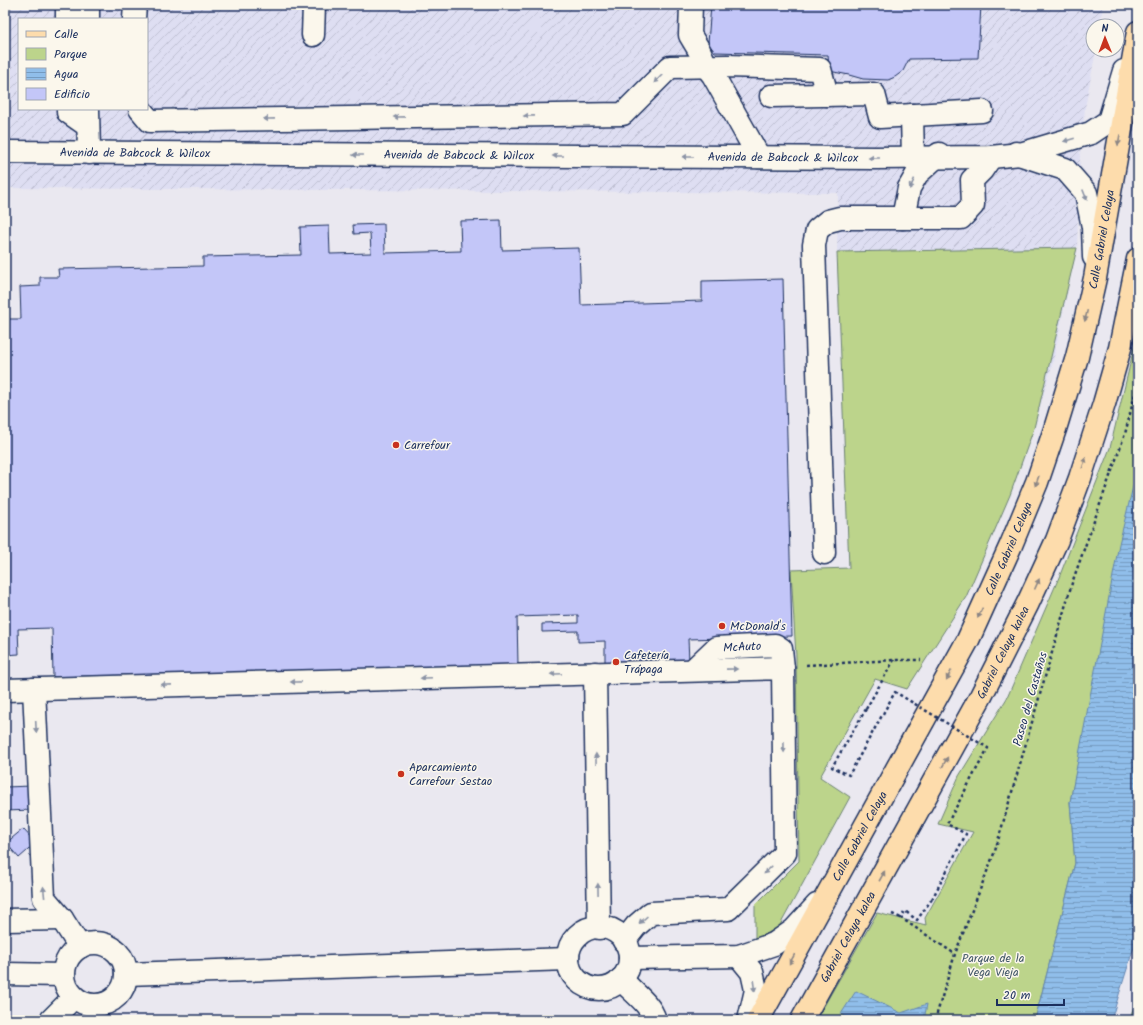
<svg xmlns="http://www.w3.org/2000/svg" width="1143" height="1025" viewBox="0 0 1143 1025" font-family="Kalam,sans-serif">
<style>
.industrial{fill:url(#industrial-furrows);fill-rule:evenodd}
.green{fill:#bcd48b;stroke:#6c8274}
.water{fill:url(#water-rules);stroke:#6185b2}
.building{fill:#c3c6f8;stroke:#1b2f5e}
.lines{fill:none;stroke-linecap:round;stroke-linejoin:round}
.minor-casing{stroke:#1b2f5e;stroke-width:25}
.major-casing{stroke:#1b2f5e;stroke-width:25}
.path{stroke:#1b2f5e;stroke-width:2.5;stroke-dasharray:3 3;stroke-linecap:butt}
.minor{stroke:#fbf7ec;stroke-width:22}
.major{stroke:#fddcac;stroke-width:22}
.path-bridge{stroke:#1b2f5e;stroke-width:2.5;stroke-dasharray:3 3;stroke-linecap:butt}
.oneway{fill:#8b93a5}
.oneway2{fill:#8c8685}
.poi-dot{fill:#c8321e;stroke:#fbf7ec;stroke-width:1.5}
.labels{text-anchor:middle;stroke-width:3;stroke-linejoin:round;paint-order:stroke}
.street-label{font-size:12px;fill:#1b2f5e;stroke:#fbf7ec}
.poi-label{font-size:12px;fill:#1b2f5e;stroke:#fbf7ec;text-anchor:start}
.park-label{font-size:12px;fill:#435869;stroke:#fbf7ec}
</style>
<defs>
<pattern id="industrial-furrows" width="10" height="10" patternUnits="userSpaceOnUse"><rect width="10" height="10" fill="#dedef2"/><path d="M-1 1l2-2M0 10L10 0M9 11l2-2" fill="none" stroke="#bebfd2"/></pattern>
<pattern id="water-rules" width="6" height="5" patternUnits="userSpaceOnUse"><rect width="6" height="5" fill="#90beea"/><path d="M0 2.5h6" fill="none" stroke="#759bc1"/></pattern>
</defs>
<rect width="100%" height="100%" fill="#eae8f0"/>
<filter id="ink" filterUnits="userSpaceOnUse"><feTurbulence type="fractalNoise" baseFrequency=".025" numOctaves="2"/><feDisplacementMap in="SourceGraphic" scale="8" xChannelSelector="R" yChannelSelector="G"/><feConvolveMatrix kernelMatrix="1 2 1 2 8 2 1 2 1" color-interpolation-filters="sRGB"/></filter>
<g filter="url(#ink)">
<!-- industrial -->
<path class="industrial" d="M5 5H1103L1100 26H1093V50H1096L1085 108 1080 155 1077 248 1066 298 1053 362 1034 428 1010 495 966 597 953 606 849 569 837 252 838 193 5 188ZM19 19H147V109H19Z"/>
<!-- green -->
<g class="green">
<polygon points="1077,248 1034,428 1010,495 966,597 907,689 875,679 820,777 850,797 779,927 755,940 755,905 799,861 796,657 791,570 849,568 837,252"/>
<polygon points="1138,331 1138,468 1070,802 1075,863 1035,1020 816,1020 877,913 926,925 925,918 973,832 938,824 959,776 1007,698 1060,575 1110,448"/>
<polygon points="1138,991 1138,1020 1130,1020"/>
</g>
<!-- water -->
<g class="water">
<polygon points="1138,466 1138,934 1111,1020 1035,1020 1075,863 1070,802 1119,544"/>
<polygon points="856,991 901,1013 927,1004 924,1020 852,1020 841,1014"/>
</g>
<!-- building -->
<g class="building">
<polygon points="711,5 981,5 978,58 909,59 903,71 895,77 888,80 863,79 849,75 829,71 828,55 715,52 708,43"/>
<polygon points="501,220 502,250 579,248 581,305 702,301 702,281 783,279 792,636 688,639 689,661 605,663 605,641 578,642 578,631 542,632 542,624 578,623 578,615 517,617 518,665 53,677 52,628 18,629 19,654 5,655 5,319 21,319 20,287 40,286 40,277 59,277 58,269 203,266 203,257 301,255 300,227 329,226 330,254 371,253 370,233 354,234 353,225 384,224 385,253 461,251 460,221"/>
<polygon points="32,786 33,810 5,811 5,787"/>
<polygon points="23,829 36,843 19,858 6,843"/>
</g>
<g class="lines">
<defs>
<g id="minor">
<polyline points="67,5 67,19"/>
<polyline points="88,5 88,19"/>
<polyline points="691,5 690,35 699,50 706,66 713,75 759,157"/>
<polyline points="134,19 135,5"/>
<polyline points="313,35 314,5"/>
<polyline points="771,96 874,94 880,117 982,111"/>
<polyline points="68,109 68,112 88,126"/>
<polyline points="88,109 89,153"/>
<polyline points="140,109 150,121 623,114 670,67 727,66 820,69 827,95"/>
<polyline points="912,115 913,159"/>
<path id="s1" d="M5 152 875 158 991 157 1020 154 1091 133 1109 121 1124 71"/>
<polyline points="1016,153 1065,169 1086,193 1093,227 1094,257"/>
<polyline points="903,218 909,188 917,174 939,154"/>
<polyline points="824,553 814,245 817,230 828,221 840,218 961,218 973,205 972,180 982,170 991,157"/>
<path id="s2" d="M693 670 716 648 775 645 781 649 783 668"/>
<polyline points="595,673 599,928"/>
<polyline points="34,689 44,898 62,919 80,947"/>
<polyline points="5,690 783,668 785,853 728,909 651,913 636,926 624,941"/>
<polyline points="5,920 62,919"/>
<circle cx="599" cy="958" r="31"/>
<circle cx="95" cy="974" r="31"/>
<polyline points="739,956 752,972 756,990 749,1020"/>
<polyline points="630,958 739,956 774,944 794,930 817,905"/>
<polyline points="5,974 63,975"/>
<polyline points="126,974 568,959"/>
<path d="M621 979C633 993 650 1003 655 1020"/>
<polyline points="51,1020 74,997"/>
</g>
<g id="major">
<path id="s3" d="M758 1020 968 640 1011 545 1037 482 1055 429 1077 357 1095 278 1138 32"/>
<path id="s4" d="M802 1020 981 696 1028 603 1057 540 1080 478 1104 404 1120 348 1138 259"/>
</g>
</defs>
<!-- minor casing -->
<use href="#minor" class="minor-casing"/>
<!-- major casing -->
<use href="#major" class="major-casing"/>
<!-- path -->
<g class="path">
<polyline points="806,665 894,660 921,660"/>
<polyline points="866,709 894,660"/>
<polyline points="932,899 917,920 905,911 901,918 955,954"/>
<polyline points="892,914 901,918"/>
<polyline points="935,1020 955,954 995,851 1072,583 1125,434 1138,382"/>
</g>
<!-- minor -->
<use href="#minor" class="minor"/>
<!-- major -->
<use href="#major" class="major"/>
<!-- path-bridge -->
<polyline class="path-bridge" points="866,709 832,767 849,775 895,692 988,748 947,824 966,834 932,899"/>
</g>
<!-- one-way arrows -->
<defs><path id="oneway-solid" d="M-6-.8H1V-3.2L6.5 0L1 3.2V.8H-6Z"/></defs>
<g class="oneway">
<use href="#oneway-solid" transform="translate(658 79) rotate(135)"/>
<use href="#oneway-solid" transform="translate(529 116) rotate(179)"/>
<use href="#oneway-solid" transform="translate(399 117) rotate(179)"/>
<use href="#oneway-solid" transform="translate(269 119) rotate(179)"/>
<use href="#oneway-solid" transform="translate(1069 140) rotate(164)"/>
<use href="#oneway-solid" transform="translate(358 155) rotate(-180)"/>
<use href="#oneway-solid" transform="translate(558 156) rotate(-180)"/>
<use href="#oneway-solid" transform="translate(688 157) rotate(-180)"/>
<use href="#oneway-solid" transform="translate(874 158) rotate(-180)"/>
<use href="#oneway-solid" transform="translate(912 184) rotate(115)"/>
<use href="#oneway-solid" transform="translate(1085 195) rotate(68)"/>
<use href="#oneway-solid" transform="translate(732 669) rotate(-1)"/>
<use href="#oneway-solid" transform="translate(556 674) rotate(178)"/>
<use href="#oneway-solid" transform="translate(426 678) rotate(178)"/>
<use href="#oneway-solid" transform="translate(296 682) rotate(179)"/>
<use href="#oneway-solid" transform="translate(166 685) rotate(179)"/>
<use href="#oneway-solid" transform="translate(36 727) rotate(87)"/>
<use href="#oneway-solid" transform="translate(784 747) rotate(89)"/>
<use href="#oneway-solid" transform="translate(596 759) rotate(-91)"/>
<use href="#oneway-solid" transform="translate(768 870) rotate(135)"/>
<use href="#oneway-solid" transform="translate(598 889) rotate(-91)"/>
<use href="#oneway-solid" transform="translate(44 892) rotate(-96)"/>
<use href="#oneway-solid" transform="translate(643 920) rotate(138)"/>
<use href="#oneway-solid" transform="translate(754 986) rotate(82)"/>
</g>
<g class="oneway2">
<use href="#oneway-solid" transform="translate(1119 140) rotate(100)"/>
<use href="#oneway-solid" transform="translate(1086 316) rotate(103)"/>
<use href="#oneway-solid" transform="translate(1084 463) rotate(-72)"/>
<use href="#oneway-solid" transform="translate(1037 481) rotate(110)"/>
<use href="#oneway-solid" transform="translate(1037 584) rotate(-66)"/>
<use href="#oneway-solid" transform="translate(980 613) rotate(115)"/>
<use href="#oneway-solid" transform="translate(949 675) rotate(118)"/>
<use href="#oneway-solid" transform="translate(945 762) rotate(-61)"/>
<use href="#oneway-solid" transform="translate(882 876) rotate(-61)"/>
<use href="#oneway-solid" transform="translate(792 959) rotate(119)"/>
</g>
</g>
<!-- markers -->
<g class="poi-dot">
<circle cx="396" cy="445" r="4"/>
<circle cx="722" cy="626" r="4"/>
<circle cx="616" cy="662" r="4"/>
<circle cx="401" cy="774" r="4"/>
</g>
<g class="labels">
<!-- street labels -->
<g class="street-label">
<text dy="4" stroke="none"><textPath href="#s1" startOffset="130">Avenida de Babcock &amp; Wilcox</textPath></text>
<text dy="4" stroke="none"><textPath href="#s1" startOffset="454">Avenida de Babcock &amp; Wilcox</textPath></text>
<text dy="4" stroke="none"><textPath href="#s1" startOffset="778">Avenida de Babcock &amp; Wilcox</textPath></text>
<text dy="4" stroke="none"><textPath href="#s3" startOffset="858">Calle Gabriel Celaya</textPath></text>
<text dy="4" stroke="none"><textPath href="#s3" startOffset="534">Calle Gabriel Celaya</textPath></text>
<text dy="4" stroke="none"><textPath href="#s2" startOffset="58">McAuto</textPath></text>
<text dy="4" stroke="none"><textPath href="#s4" startOffset="419">Gabriel Celaya kalea</textPath></text>
<text transform="translate(1030 699) rotate(-74)" y="4">Paseo del Castaños</text>
<text dy="4" stroke="none"><textPath href="#s3" startOffset="210">Calle Gabriel Celaya</textPath></text>
<text dy="4" stroke="none"><textPath href="#s4" startOffset="95">Gabriel Celaya kalea</textPath></text>
</g>
<!-- poi labels -->
<g class="poi-label">
<text x="404" y="449">Carrefour</text>
<text x="730" y="630">McDonald's</text>
<text x="624" y="659">Cafetería<tspan x="624" dy="14">Trápaga</tspan></text>
<text x="409" y="771">Aparcamiento<tspan x="409" dy="14">Carrefour Sestao</tspan></text>
</g>
<!-- park labels -->
<g class="park-label">
<text x="993" y="962">Parque de la<tspan x="993" dy="14">Vega Vieja</tspan></text>
</g>
</g>
<!-- margin -->
<rect width="1143" height="1025" fill="none" stroke="#fbf7ec" stroke-width="20"/>
<rect x="10" y="10" width="1123" height="1005" fill="none" stroke="#1b2f5e" stroke-width="1.5" filter="url(#ink)"/>
<!-- legend -->
<rect x="18" y="18" width="130" height="92" fill="#fbf7ec" stroke="#a1a7b3"/>
<rect x="26" y="31" width="20" height="6" fill="#fddcac" stroke="#a1a7b3"/>
<text x="54" y="38" font-size="12" fill="#1b2f5e">Calle</text>
<rect x="26" y="48" width="20" height="12" fill="#bcd48b" stroke="#a1a7b3"/>
<text x="54" y="58" font-size="12" fill="#1b2f5e">Parque</text>
<rect x="26" y="68" width="20" height="12" fill="url(#water-rules)" stroke="#a1a7b3"/>
<text x="54" y="78" font-size="12" fill="#1b2f5e">Agua</text>
<rect x="26" y="88" width="20" height="12" fill="#c3c6f8" stroke="#a1a7b3"/>
<text x="54" y="98" font-size="12" fill="#1b2f5e">Edificio</text>
<!-- north arrow -->
<g transform="translate(1105 38) rotate(359)"><circle r="19" fill="#fbf7ec" stroke="#a1a7b3"/>
<path d="M0-3L7 15L0 10L-7 15Z" fill="#c8321e"/>
<text y="-6" font-size="11" font-weight="bold" text-anchor="middle" fill="#1b2f5e">N</text>
</g>
<!-- scale -->
<path d="M997 999v6h67v-6" fill="none" stroke="#1b2f5e" stroke-width="2"/>
<text x="1003" y="999" font-size="12" fill="#1b2f5e" stroke="#fbf7ec" stroke-width="3" paint-order="stroke">20 m</text>
</svg>
